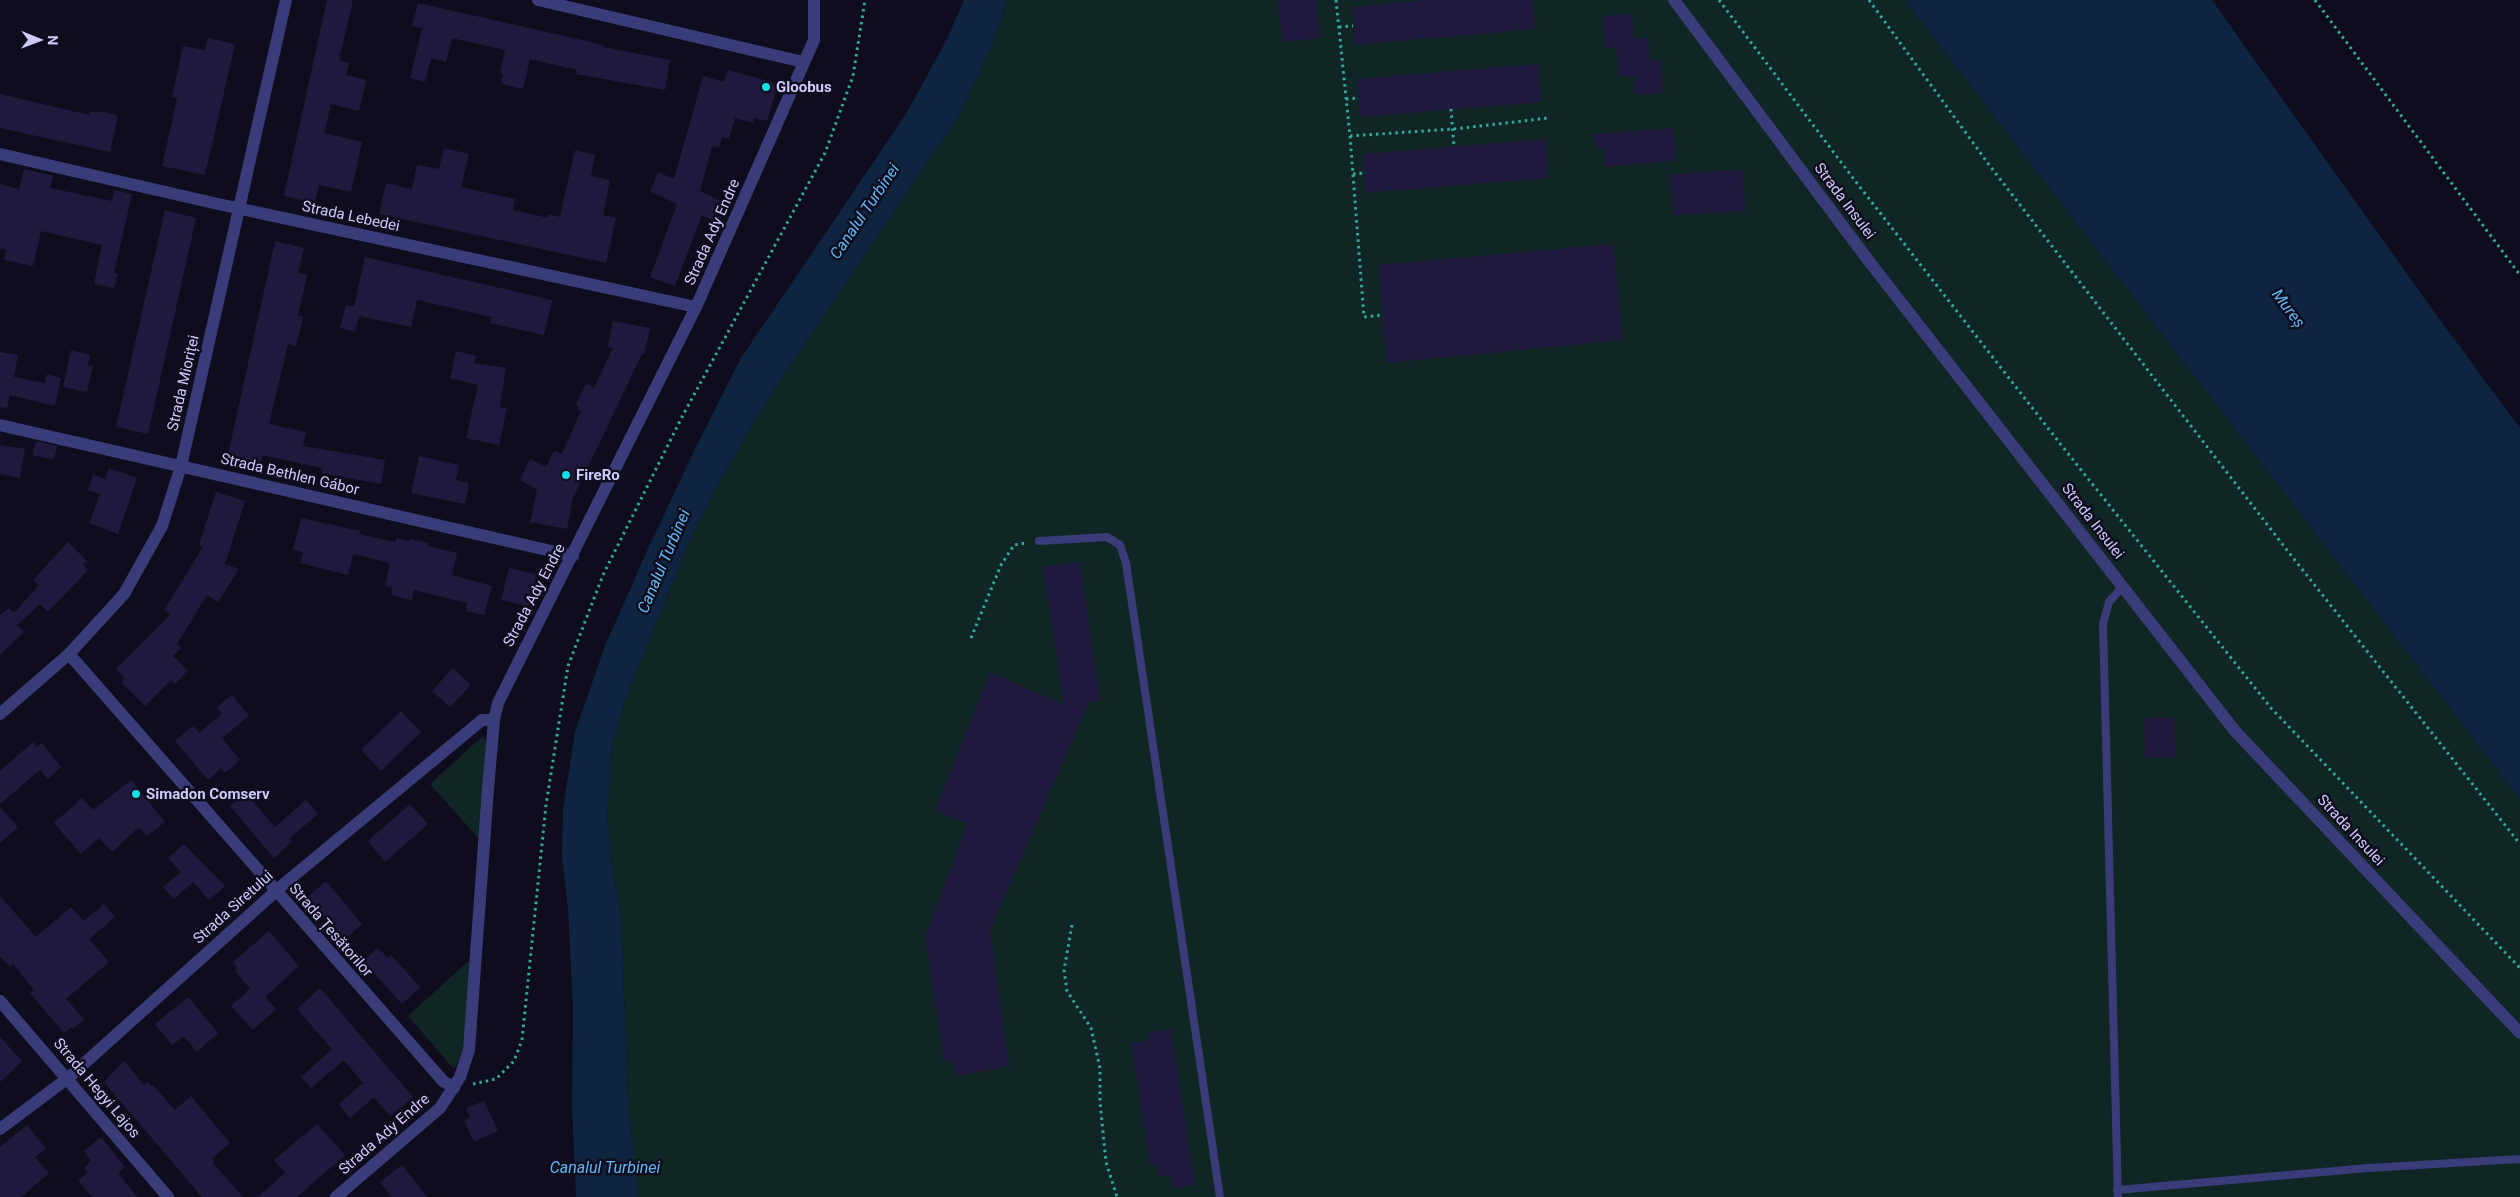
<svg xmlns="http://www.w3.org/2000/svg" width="2520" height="1197" viewBox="0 0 2520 1197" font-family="Roboto,sans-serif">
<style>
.green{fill:#102624}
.water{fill:#0e2440}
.building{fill:#1f1a3d}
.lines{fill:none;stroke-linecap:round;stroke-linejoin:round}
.path{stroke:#33a89b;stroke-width:3;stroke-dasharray:2.5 4;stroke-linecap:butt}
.service{stroke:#3a3b79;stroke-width:8}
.minor{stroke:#3a3b79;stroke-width:12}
.tertiary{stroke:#3a3b79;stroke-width:12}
.poi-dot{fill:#0cdde7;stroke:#0f0d1d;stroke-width:2}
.labels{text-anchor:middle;stroke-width:5;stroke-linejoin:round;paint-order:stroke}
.poi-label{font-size:15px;font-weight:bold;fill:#cecbfc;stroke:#0f0d1d;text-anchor:start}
.street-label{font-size:15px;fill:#cecbfc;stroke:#0f0d1d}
.water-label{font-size:16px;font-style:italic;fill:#5fb9f6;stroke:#0f0d1d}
</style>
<rect width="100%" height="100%" fill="#0f0d1d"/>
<!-- green -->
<g class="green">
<polygon points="1007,0 1905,0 2520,799 2520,1197 638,1197 628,1099 621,916 611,860 607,815 612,746 627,694 690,540 724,473 776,386 962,111 997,32"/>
<polygon points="483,736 486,740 481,841 430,784"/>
<polygon points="474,956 463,1052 454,1069 408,1016"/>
</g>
<!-- water -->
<g class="water">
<polygon points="964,0 1007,0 997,32 962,111 776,386 724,473 690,540 627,694 612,746 607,815 611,860 621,916 628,1099 638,1197 576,1197 572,1107 573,1008 568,908 562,856 563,809 575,732 605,646 647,551 696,447 741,358 906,114 947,39"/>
<polygon points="1905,0 2212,0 2429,305 2520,428 2520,799"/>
</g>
<!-- building -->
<g class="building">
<polygon points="327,0 353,0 339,60 349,63 346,75 366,80 359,111 331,104 324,133 362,142 351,192 319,185 315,203 284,196"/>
<polygon points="1278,0 1316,0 1320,38 1282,42"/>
<polygon points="1422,0 1533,0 1535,29 1355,45 1352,7"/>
<polygon points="418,3 604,45 603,47 670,60 665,90 576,74 577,70 530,59 523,89 501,84 503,74 500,73 505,50 452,38 446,62 431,58 425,82 410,78 422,28 412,26"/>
<polygon points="1632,14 1634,39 1648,38 1649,60 1661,60 1663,93 1634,95 1634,76 1618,77 1616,47 1605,48 1603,16"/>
<polygon points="208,38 235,44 205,175 162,166 177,98 172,97 183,46 205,50"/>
<polygon points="1538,64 1541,102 1360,117 1357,79"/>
<polygon points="728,70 778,84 767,121 754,118 753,123 735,118 729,139 722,137 719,148 712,146 700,191 727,204 719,223 702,215 675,286 650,277 677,204 650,191 658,172 674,179 703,76 724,82"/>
<polygon points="0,94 89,115 90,111 99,113 99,111 118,115 110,152 0,128"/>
<polygon points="1673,128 1676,160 1605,167 1604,148 1597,149 1592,134"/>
<polygon points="1545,139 1548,178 1366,193 1363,154"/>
<polygon points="444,148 469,154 461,187 515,199 513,210 548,218 548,214 560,217 575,150 595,155 591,176 610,180 603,215 616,218 606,263 379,214 386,183 412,189 417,165 439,169"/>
<polygon points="24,169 53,176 50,188 112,201 114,190 132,194 114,273 118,273 114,288 94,284 102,245 41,231 33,266 4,260 6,250 0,249 0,184 19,189"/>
<polygon points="1743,170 1745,211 1673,215 1671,174"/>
<polygon points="165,210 196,218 148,434 116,427"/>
<polygon points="275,241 304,248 298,273 307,275 298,316 303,317 296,346 288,344 269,424 306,432 303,446 385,460 381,484 322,473 322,468 262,455 261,462 228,455"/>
<polygon points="1613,244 1623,340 1386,363 1379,265"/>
<polygon points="365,257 552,300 544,335 490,323 492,317 417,300 411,327 359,316 355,332 340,328 346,305 354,307"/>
<polygon points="613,321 650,328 644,354 642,354 573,498 567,529 530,522 537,489 520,480 530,459 546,467 554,451 562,454 581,411 577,409 579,406 576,404 586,384 594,388 613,348 608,347"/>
<polygon points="71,350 90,355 88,365 93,366 87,392 63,387"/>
<polygon points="456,351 476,356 474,363 506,368 500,407 507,408 499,445 466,438 478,385 450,378"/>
<polygon points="0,352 18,355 14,377 45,383 47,374 61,378 55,406 10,395 7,408 0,407"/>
<polygon points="36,441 57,446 54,460 32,455"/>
<polygon points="0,445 25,449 20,478 0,474"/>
<polygon points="419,456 459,465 456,480 469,483 465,504 411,493"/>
<polygon points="109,468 137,478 118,534 89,523 100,494 88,490 93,475 105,479"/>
<polygon points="216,492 245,501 225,564 239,569 218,602 207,595 177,644 181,648 173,656 188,670 175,684 171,680 145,706 121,682 125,678 116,669 171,614 164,610 203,547 199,545"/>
<polygon points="301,518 360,531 359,534 395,542 396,538 410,541 410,539 429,543 428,546 457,553 452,575 492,586 484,615 466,611 467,603 414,590 412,600 391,595 393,588 385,586 390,563 353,554 348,575 300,563 303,552 293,550"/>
<polygon points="68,542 87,561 83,565 88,570 48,612 40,604 17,625 24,632 0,655 0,615 9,608 14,613 39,585 33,580"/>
<polygon points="1080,562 1100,701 1089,702 990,930 1009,1066 956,1076 952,1060 944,1061 925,937 967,824 935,811 990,672 1064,705 1043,567"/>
<polygon points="509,568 536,574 529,606 501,600"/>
<polygon points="453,668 471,685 450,707 432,691"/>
<polygon points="232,695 249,716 222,738 240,760 225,773 221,768 208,780 175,741 193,726 199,733 222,714 217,707"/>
<polygon points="401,711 421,732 381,771 361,750"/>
<polygon points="2174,717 2175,757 2145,757 2144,718"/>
<polygon points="33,742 37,747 42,743 61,767 48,779 40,770 0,804 0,771"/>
<polygon points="131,780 165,822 147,836 139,827 112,852 99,838 81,854 54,823 82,798 93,810"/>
<polygon points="246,793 275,827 306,800 318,814 289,839 292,842 274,858 230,806"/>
<polygon points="410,804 428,824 385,862 368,841"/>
<polygon points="0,807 18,827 0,843"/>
<polygon points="184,844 225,886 209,900 193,882 174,899 163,887 181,872 168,858"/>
<polygon points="326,881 362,924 344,940 308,897"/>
<polygon points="0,896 36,937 71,907 84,921 104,904 115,917 89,939 109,962 66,999 84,1019 73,1029 71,1027 64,1033 30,993 34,990 13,964 10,967 0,956"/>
<polygon points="269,931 299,966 265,997 276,1009 253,1030 231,1006 250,989 235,971 237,968 233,962"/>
<polygon points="378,948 388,958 391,955 420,987 402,1004 363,961"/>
<polygon points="320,988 413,1097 390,1116 374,1097 350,1118 339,1104 363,1083 344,1060 311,1088 301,1077 332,1049 297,1009"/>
<polygon points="188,997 218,1033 197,1052 184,1036 172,1045 155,1024"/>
<polygon points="1171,1029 1195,1185 1173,1189 1171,1175 1158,1177 1156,1163 1150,1164 1131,1043 1149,1040 1148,1033"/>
<polygon points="0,1037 22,1061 0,1082"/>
<polygon points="124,1061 144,1085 147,1081 152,1086 153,1085 175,1110 191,1096 230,1143 212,1158 214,1161 213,1163 243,1197 202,1197 104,1082"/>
<polygon points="484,1101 498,1131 474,1142 464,1120 470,1117 466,1108"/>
<polygon points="317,1124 345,1155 297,1197 258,1197 285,1173 274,1160"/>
<polygon points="27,1125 46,1149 35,1157 49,1173 21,1197 0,1197 0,1147"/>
<polygon points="101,1137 125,1167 118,1173 137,1197 92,1197 78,1181 88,1172 84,1168 91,1161 84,1151"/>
<polygon points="402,1165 427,1197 392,1197 380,1182"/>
</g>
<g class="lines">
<!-- path -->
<g class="path">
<polyline points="1336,0 1350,136 1364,317 1383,315"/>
<polyline points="1719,0 1856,182 2062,446 2271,708 2520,968"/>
<polyline points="1869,0 1990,166 2290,554 2520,844"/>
<polyline points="2315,0 2520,275"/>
<polyline points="1339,27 1353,26"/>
<polyline points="1346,99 1359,98"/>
<polyline points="1451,109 1454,147"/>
<polyline points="1350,136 1453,129 1549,118"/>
<polyline points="1353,174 1365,173"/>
<polyline points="971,638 1001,565 1014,545 1026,543"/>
<polyline points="1072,925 1064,970 1067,991 1091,1028 1100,1068 1100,1102 1106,1162 1117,1197"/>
<polyline points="473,1084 496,1079 514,1061 522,1040 546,805 568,666 603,575 682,417 825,153 853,76 865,0"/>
</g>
<!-- service -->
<g class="service">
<polyline points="1039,541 1107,537 1120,545 1126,563 1220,1197"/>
<polyline points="2117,1190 2368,1168 2520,1159"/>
<polyline points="2118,1197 2103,624 2109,602 2123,586"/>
</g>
<!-- minor -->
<g class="minor">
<polyline points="538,0 803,62"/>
<polyline points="0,154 218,204 696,307"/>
<polyline points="0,425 573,556"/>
<polyline points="69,654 443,1081 454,1088"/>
<polyline points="0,714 69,654 124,594 162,526 181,466 286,0"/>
<polyline points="0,1001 168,1197"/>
<polyline points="0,1129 68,1078 285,883 482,720 494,720"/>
<polyline points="336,1197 440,1108 460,1077 469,1050 488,789 494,720 498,703 696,307 814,40 814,0"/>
</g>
<!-- tertiary -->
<polyline class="tertiary" points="1674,0 1868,260 2235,731 2520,1033"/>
</g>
<!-- markers -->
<g class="poi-dot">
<circle cx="766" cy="87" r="5"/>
<circle cx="566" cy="475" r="5"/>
<circle cx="136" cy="794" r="5"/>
</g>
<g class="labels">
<!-- poi labels -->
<g class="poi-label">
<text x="776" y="92">Gloobus</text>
<text x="576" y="480">FireRo</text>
<text x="146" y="799">Simadon Comserv</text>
</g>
<!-- street labels -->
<g class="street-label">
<text transform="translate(1845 201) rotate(53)" y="5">Strada Insulei</text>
<text transform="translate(351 216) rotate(12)" y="5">Strada Lebedei</text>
<text transform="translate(712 232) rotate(-66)" y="5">Strada Ady Endre</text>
<text transform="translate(183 383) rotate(-77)" y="5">Strada Mioriței</text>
<text transform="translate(290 474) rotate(13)" y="5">Strada Bethlen Gábor</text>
<text transform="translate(2093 521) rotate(52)" y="5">Strada Insulei</text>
<text transform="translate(534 595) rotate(-62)" y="5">Strada Ady Endre</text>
<text transform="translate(2351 830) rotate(47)" y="5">Strada Insulei</text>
<text transform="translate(233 907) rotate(-42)" y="5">Strada Siretului</text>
<text transform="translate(331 930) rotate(49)" y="5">Strada Țesătorilor</text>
<text transform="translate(97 1088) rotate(50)" y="5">Strada Hegyi Lajos</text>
<text transform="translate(384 1134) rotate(-41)" y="5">Strada Ady Endre</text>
</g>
<!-- water labels -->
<g class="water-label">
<text transform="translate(864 211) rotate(-56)" y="6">Canalul Turbinei</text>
<text transform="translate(2289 308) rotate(53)" y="6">Mureș</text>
<text transform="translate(663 561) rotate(-67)" y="6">Canalul Turbinei</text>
<text x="605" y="1173">Canalul Turbinei</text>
</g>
</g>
<!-- north arrow -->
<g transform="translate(40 40) rotate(91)" stroke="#0f0d1d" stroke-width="4" paint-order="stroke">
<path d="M0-4L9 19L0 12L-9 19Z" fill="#cecbfc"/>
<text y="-8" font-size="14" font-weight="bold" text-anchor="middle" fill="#cecbfc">N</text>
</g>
</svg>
